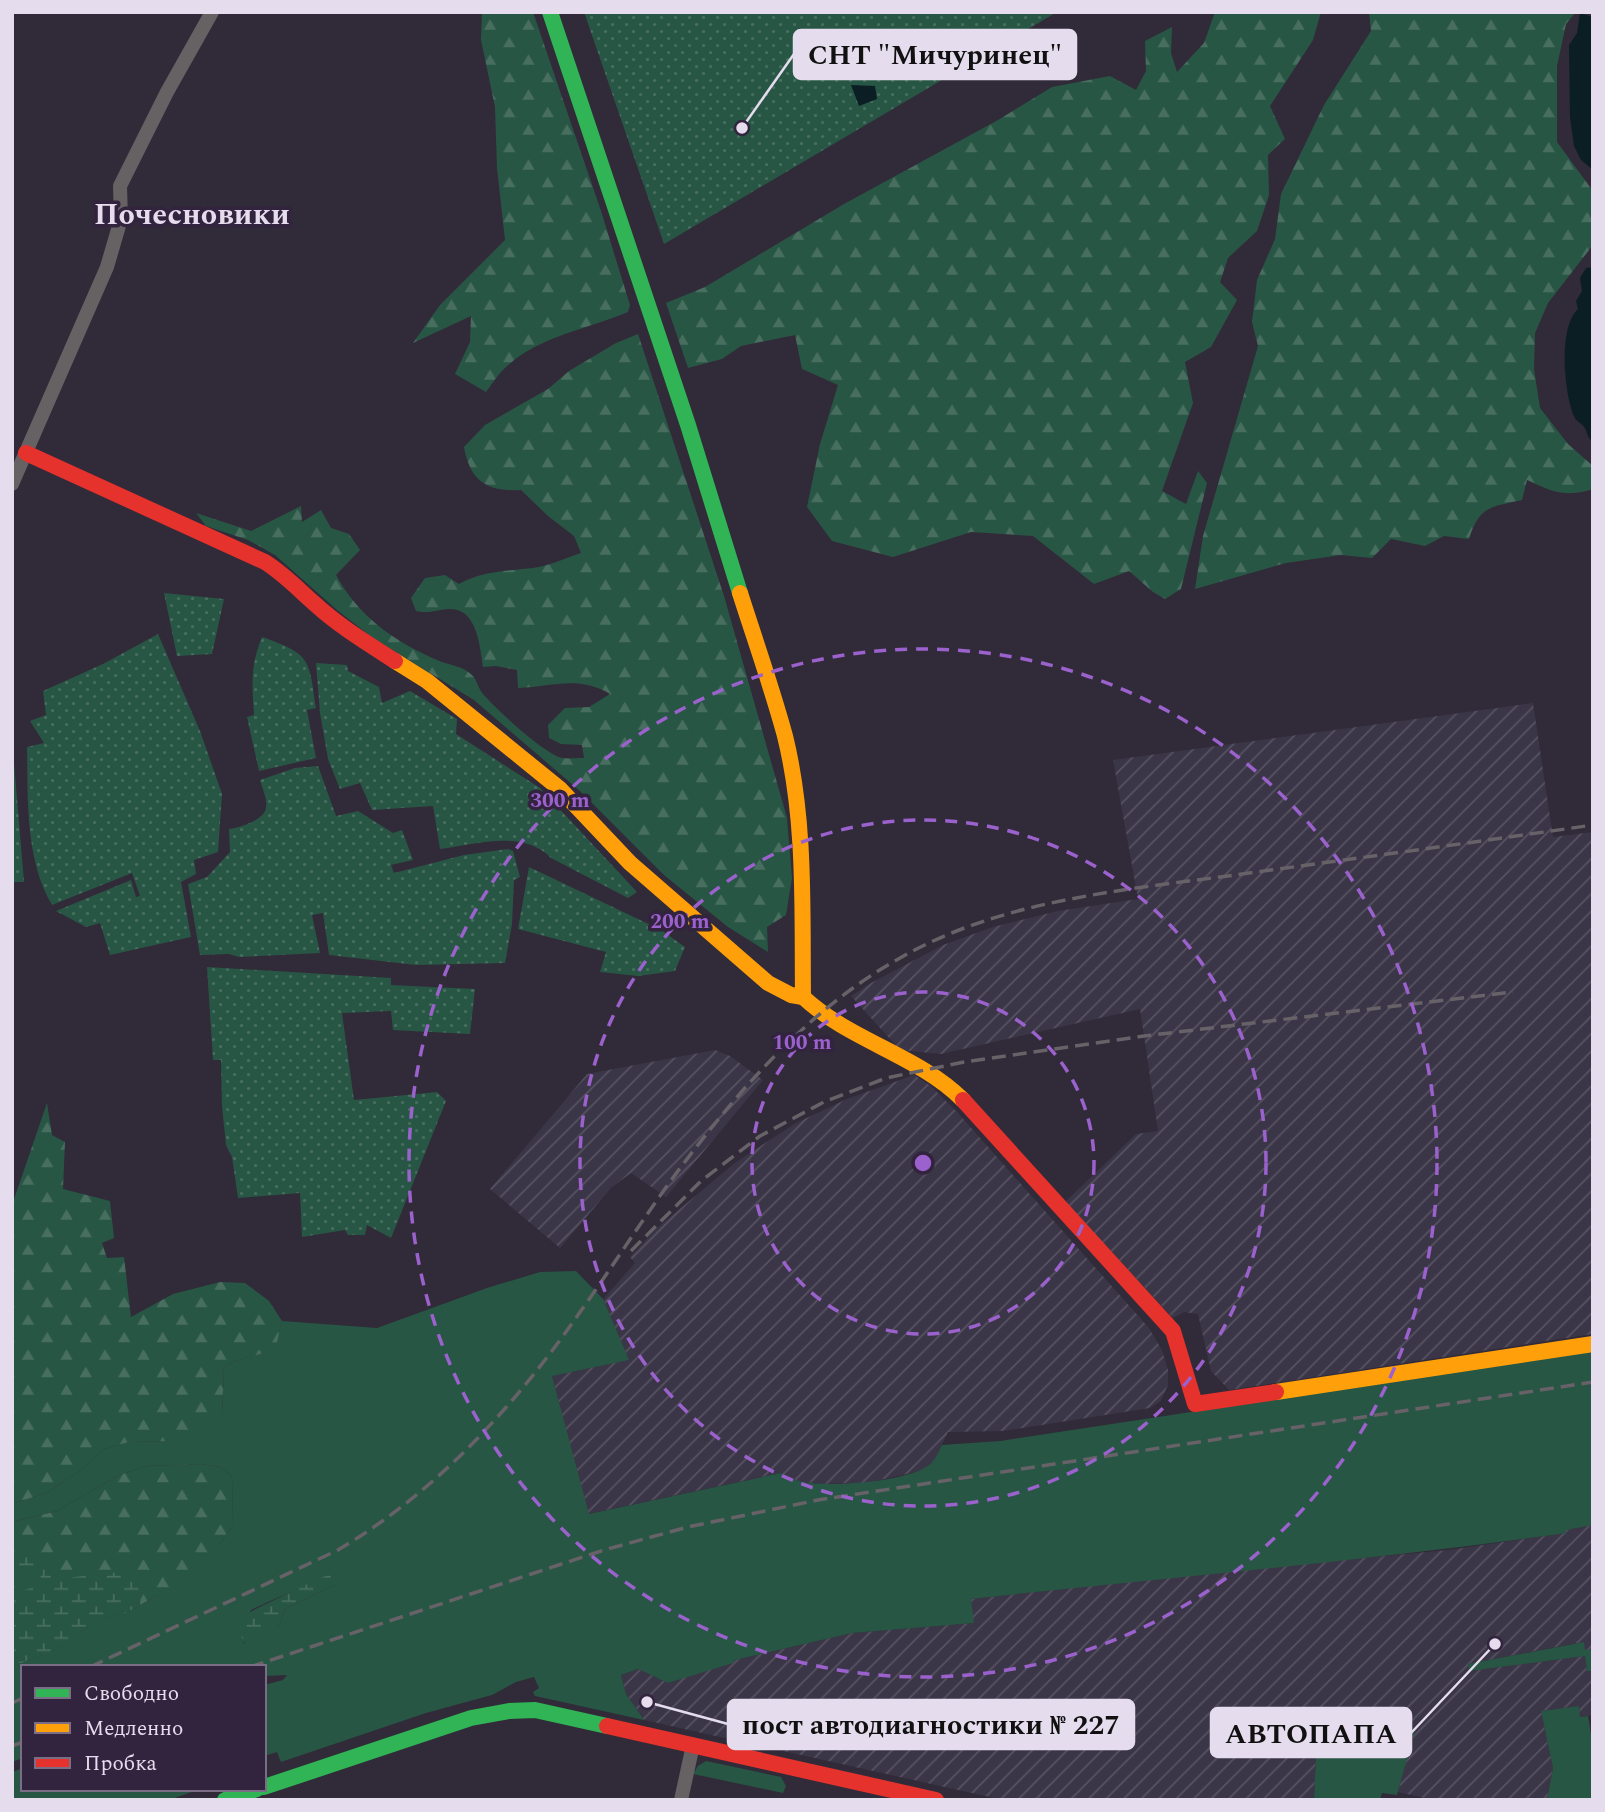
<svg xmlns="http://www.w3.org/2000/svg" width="1605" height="1812" viewBox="0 0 1605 1812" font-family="Spectral,serif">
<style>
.industrial{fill:url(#industrial-furrows)}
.grass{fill:#285644;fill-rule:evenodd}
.forest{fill:url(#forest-firs)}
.wetland{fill:url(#wetland-marsh)}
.garden{fill:url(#garden-dots)}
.water{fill:#0b1e24}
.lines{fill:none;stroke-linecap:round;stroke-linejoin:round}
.street{stroke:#666162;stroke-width:14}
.fast{stroke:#30b455;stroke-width:16}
.slow{stroke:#ff9f0a;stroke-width:16}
.jam{stroke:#e5322d;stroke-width:16}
.rail{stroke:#676168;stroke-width:3.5;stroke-dasharray:14 7;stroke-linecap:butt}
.ring{fill:none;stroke:#9b61cd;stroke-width:3.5;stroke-dasharray:12 9}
.labels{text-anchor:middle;stroke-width:7;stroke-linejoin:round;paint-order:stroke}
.quarter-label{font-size:30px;font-weight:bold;fill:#e5dced;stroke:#32243e}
.centre{fill:#9b61cd;stroke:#32243e;stroke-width:3.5}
.ring-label{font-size:21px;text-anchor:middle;font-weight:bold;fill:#9b61cd;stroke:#32243e;stroke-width:7;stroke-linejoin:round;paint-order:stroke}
.leader{fill:none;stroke:#e5dced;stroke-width:2.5}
.callout-dot{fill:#e5dced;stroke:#32243e;stroke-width:2.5}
.callout{fill:#e5dced;stroke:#e5dced;stroke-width:2.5}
.callout-label{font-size:28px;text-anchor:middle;font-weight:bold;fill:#111}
</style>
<defs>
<pattern id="industrial-furrows" width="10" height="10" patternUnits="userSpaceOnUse" patternTransform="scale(1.75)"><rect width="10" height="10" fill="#3a3647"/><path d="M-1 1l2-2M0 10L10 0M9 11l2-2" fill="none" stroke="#565262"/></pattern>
<pattern id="forest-firs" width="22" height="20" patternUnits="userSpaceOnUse" patternTransform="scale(1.75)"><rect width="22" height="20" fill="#285644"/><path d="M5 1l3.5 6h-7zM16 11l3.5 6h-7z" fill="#476e5f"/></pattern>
<pattern id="wetland-marsh" width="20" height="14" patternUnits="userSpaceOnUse" patternTransform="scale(1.75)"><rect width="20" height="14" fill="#285644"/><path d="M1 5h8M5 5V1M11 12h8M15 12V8" fill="none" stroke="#476e5f"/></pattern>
<pattern id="garden-dots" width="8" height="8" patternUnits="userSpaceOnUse" patternTransform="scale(1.75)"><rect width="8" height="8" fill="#285644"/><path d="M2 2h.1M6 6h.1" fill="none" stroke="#476e5f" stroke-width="1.8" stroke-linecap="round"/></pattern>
</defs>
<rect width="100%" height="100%" fill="#312a38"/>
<!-- industrial -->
<g class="industrial">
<polygon points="1533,703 1553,837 1593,832 1593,1334 1229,1390 1211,1371 1198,1314 1184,1312 1173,1318 1065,1202 1136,1134 1158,1131 1140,1009 941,1054 900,1050 851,996 871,983 943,945 993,927 1058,911 1138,899 1113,760"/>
<polygon points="715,1050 730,1056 763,1080 666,1197 631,1173 611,1188 560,1248 490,1189 587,1074"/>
<polygon points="914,1075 931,1086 957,1112 1149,1328 1162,1350 1168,1370 1168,1385 1161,1401 1150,1408 1003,1431 948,1432 934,1461 926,1468 916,1472 866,1483 821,1484 797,1481 781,1473 588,1514 552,1376 628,1360 603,1299 635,1263 630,1257 657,1228 736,1162 796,1123 847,1099"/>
<polygon points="1593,1525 1593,1649 1585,1651 1583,1642 1468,1664 1470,1671 1585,1656 1587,1671 1593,1671 1593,1715 1580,1717 1579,1706 1541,1711 1553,1768 1547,1800 1433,1800 1398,1792 1413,1733 1333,1718 1330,1733 1317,1734 1314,1800 1003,1800 644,1720 626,1694 621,1675 638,1669 668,1683 735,1660 852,1633 973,1623 971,1599 1207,1573 1448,1550 1565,1533 1565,1530"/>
</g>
<!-- grass -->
<g class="grass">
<path d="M576 1271 603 1299 629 1360 552 1376 589 1514 781 1473C786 1476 791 1479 796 1480 822 1489 903 1482 926 1467 935 1462 937 1454 942 1445L1000 1441 1593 1351V1525L1566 1530V1533C1369 1561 1170 1577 971 1599L974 1623 852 1633 735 1660 733 1663 668 1683 638 1669 621 1675 626 1694 644 1720 535 1696 533 1692 539 1688 534 1677 516 1682 492 1695 426 1713 281 1762 277 1752 264 1756V1685L283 1680 287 1675 264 1676V1667H23V1758L12 1762V1667L72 1642 82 1631 102 1618 126 1613 156 1596 218 1546 233 1526 232 1477 221 1467 201 1464 147 1466 119 1475 57 1511 12 1522V1504L46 1493 85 1467 104 1449 129 1442 172 1441 222 1414 224 1367 235 1361 274 1350 282 1321 377 1328 487 1288 540 1272ZM334 1585 285 1609 279 1626 259 1633 244 1644 240 1629 251 1610 277 1598 301 1588Z"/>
<polygon points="1584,1642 1585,1650 1593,1649 1593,1671 1587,1671 1585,1656 1469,1671 1468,1664"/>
<polygon points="1579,1706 1580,1717 1588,1716 1593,1746 1593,1800 1547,1800 1553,1768 1541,1711"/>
<polygon points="1332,1718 1406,1729 1414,1733 1397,1795 1382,1793 1380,1800 1314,1800 1317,1734 1330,1733"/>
<polygon points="706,1761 781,1777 786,1786 783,1793 693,1774 698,1766"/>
<polygon points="23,1768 23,1789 200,1789 169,1800 12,1800 12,1772"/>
</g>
<!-- forest -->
<g class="forest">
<path d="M482 12H533L601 211 630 305 628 312C588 329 539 336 506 367 498 374 492 384 486 392L455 374 470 342 471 316 413 343 440 305 505 240 497 168 495 107 481 40Z"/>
<polygon points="1215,12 1321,12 1313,40 1270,106 1285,139 1268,155 1269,195 1257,231 1228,258 1220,282 1237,300 1211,347 1185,362 1193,403 1162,491 1186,504 1198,471 1207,483 1181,589 1165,599 1153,592 1129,571 1094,584 1033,536 971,532 893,557 832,541 807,507 820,444 838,385 802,369 795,335 741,346 722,359 688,368 666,303 705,287 844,204 998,120 1052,87 1110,76 1136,90 1146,71 1145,41 1172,27 1171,53 1177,72 1204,43"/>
<path d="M1369 12H1576L1566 24 1557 66V142L1593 191V245L1548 303 1535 333 1534 369 1540 408 1568 444 1593 466V489C1565 498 1553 492 1527 480L1522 500C1491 507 1479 506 1469 539L1444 536 1425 546 1391 539 1372 558 1341 555 1286 563 1195 589 1203 536 1258 346 1252 322 1257 280 1275 239 1281 194 1324 105 1371 31Z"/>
<path d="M638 334 724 596 787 818 792 878 786 915 767 927 768 952 728 927 664 875 580 791 474 700 373 638 337 610 275 555 248 540 206 526 196 513 251 531 301 506 302 522 321 510 331 528 349 534 360 550 336 575C358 616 395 642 437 660 448 665 463 666 472 675 477 680 478 688 483 694 497 710 543 753 562 758 568 759 577 758 584 758L582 745 561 744 549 738 548 725 565 708 589 707 610 694C578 675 552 687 518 688L517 670 496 666 483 667C480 647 477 607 449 609 436 610 429 614 416 611L411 598 425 578 445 575 459 584C483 571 507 571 533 568 549 566 565 558 581 553L574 536 548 516 521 490C487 492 470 481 464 447L485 425 548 389 569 371 616 343Z"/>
<polygon points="47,1103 52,1135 65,1142 63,1189 110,1201 114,1238 102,1243 107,1258 124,1257 131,1317 173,1294 220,1282 245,1283 269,1301 282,1321 275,1350 235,1361 224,1367 222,1414 213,1432 172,1441 129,1442 104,1449 85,1467 46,1493 12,1504 12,1205"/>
<polygon points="201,1464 221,1467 232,1477 233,1526 218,1546 218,1563 199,1577 156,1596 126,1613 102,1618 82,1631 72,1642 12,1667 12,1522 57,1511 119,1475 147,1466"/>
</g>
<!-- wetland -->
<g class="wetland">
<path d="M12 1554C36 1554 43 1561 56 1579L130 1571 141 1590 140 1605 126 1613 102 1618 82 1631 72 1642 12 1667V1595L33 1587 42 1580 40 1575 12 1576Z"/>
<path d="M344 1570 347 1573 334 1585 285 1609 279 1626 251 1639V1646L248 1649C241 1640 240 1629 233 1620L320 1578Z"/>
</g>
<!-- garden -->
<g class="garden">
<polygon points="584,12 1057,12 664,244"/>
<polygon points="164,593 224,599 212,654 177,656"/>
<path d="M158 634 200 731 222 794 218 852 194 860 196 874 181 882 191 937 110 955 100 923 86 927 56 911 131 880 136 897 140 896 132 873 52 905C25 859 28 799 27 747L44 743 30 721 46 715 43 691 103 664Z"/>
<path d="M262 637C311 654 309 659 316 708L307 710 316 758 259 771 247 717 254 715C252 685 250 666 262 637Z"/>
<path d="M316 663 347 665 348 671 379 687 382 703 410 691 457 719 456 734 540 788 637 892 628 898 551 858C523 829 476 844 440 849L433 806 372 810 360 783 340 789 328 759 320 713Z"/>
<polygon points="12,763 14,763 24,882 12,882"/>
<path d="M318 766 336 816 358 811 393 833 402 830 413 860 391 865 394 873 464 855 508 849 513 851 520 877 514 880 512 924 505 963 416 965 329 955 323 913 312 915 320 953 239 957 229 954 200 955 188 884 207 877 230 852 229 829C240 828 264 820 266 808 268 800 262 788 260 780L295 768Z"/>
<polygon points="529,867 661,930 685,947 675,971 638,976 600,972 606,952 518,929"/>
<polygon points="207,967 391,978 391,985 475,989 470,1034 393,1030 391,1011 342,1013 354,1100 437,1092 446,1101 391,1238 367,1225 365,1235 348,1235 345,1230 302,1237 300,1193 238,1198 232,1157 226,1145 222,1106 221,1060 213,1060"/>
</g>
<!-- water -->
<g class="water">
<polygon points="1580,13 1593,17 1593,170 1581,160 1574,146 1570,117 1569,45 1577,33"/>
<polygon points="851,85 875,86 877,99 859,106"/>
<path d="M1593 267V442C1587 437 1588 434 1585 428 1582 423 1576 422 1574 416 1564 392 1558 327 1578 309L1576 301 1582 291 1580 278 1586 268Z"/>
</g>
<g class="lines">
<!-- street -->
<g class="street">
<polyline points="12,484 107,267 121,219 120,186 167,92 212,12"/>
<polyline points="681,1800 693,1745"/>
</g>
<!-- fast -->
<g class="fast">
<polyline points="550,12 688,425 740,593"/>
<polyline points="264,1787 471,1718 509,1711 535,1710 607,1726"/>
<polyline points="225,1800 257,1789"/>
</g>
<!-- slow -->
<g class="slow">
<path d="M740 593C755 640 772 688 785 736 806 821 802 910 803 997 850 1041 918 1055 963 1100"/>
<polyline points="395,661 427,681 560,789 630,863 768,983 791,995 803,997"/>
<polyline points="1276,1392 1593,1344"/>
</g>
<!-- jam -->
<g class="jam">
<path d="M26 453 265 562C284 574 298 589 315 604 339 626 367 643 395 661"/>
<polyline points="963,1100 1173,1331 1195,1404 1276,1392"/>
<polyline points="607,1726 936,1800"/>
</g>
<!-- rail -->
<g class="rail">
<polyline points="631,1251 701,1181 760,1136 824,1102 886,1078 964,1062 1144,1036 1513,992"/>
<path d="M90 1667 338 1550C436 1492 513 1408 578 1315 614 1265 646 1213 684 1163 744 1084 812 1007 900 958 1003 899 1126 890 1242 874 1359 858 1476 842 1593 825"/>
<polyline points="250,1667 604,1550 688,1527 818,1500 1593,1382"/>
<polyline points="12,1703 23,1698"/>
<polyline points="12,1746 23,1742"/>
</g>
</g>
<!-- distance rings -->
<g class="ring">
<circle cx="923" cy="1163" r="171"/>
<circle cx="923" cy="1163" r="343"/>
<circle cx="923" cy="1163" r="514"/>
</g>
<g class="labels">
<!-- quarter labels -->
<g class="quarter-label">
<text x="192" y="224">Почесновики</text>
</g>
</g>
<circle cx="923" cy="1163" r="10" class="centre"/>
<g class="ring-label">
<text x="560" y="807">300 m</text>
<text x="680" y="928">200 m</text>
<text x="802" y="1049">100 m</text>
</g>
<!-- callouts -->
<path class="leader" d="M742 128L794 54M647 1702L728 1724M1495 1644L1411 1733"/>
<g class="callout-dot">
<circle cx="742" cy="128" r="7"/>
<circle cx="647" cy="1702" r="7"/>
<circle cx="1495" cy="1644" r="7"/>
</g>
<g class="callout">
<rect x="794" y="30" width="282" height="49" rx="7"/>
<rect x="728" y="1700" width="406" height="49" rx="7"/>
<rect x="1211" y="1708" width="200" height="49" rx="7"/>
</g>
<g class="callout-label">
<text x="935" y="64">СНТ "Мичуринец"</text>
<text x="931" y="1734">пост автодиагностики № 227</text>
<text x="1311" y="1743">АВТОПАПА</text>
</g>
<!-- border -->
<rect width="1605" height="1812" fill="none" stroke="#e5dced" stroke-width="28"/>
<!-- legend -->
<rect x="21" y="1665" width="245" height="126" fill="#32243e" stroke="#7a6e84" stroke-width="2"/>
<rect x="35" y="1688" width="35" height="10" fill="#30b455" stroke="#7a6e84" stroke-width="2"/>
<text x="84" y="1700" font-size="21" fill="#e5dced">Свободно</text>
<rect x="35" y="1723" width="35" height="10" fill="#ff9f0a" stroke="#7a6e84" stroke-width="2"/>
<text x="84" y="1735" font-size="21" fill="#e5dced">Медленно</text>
<rect x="35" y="1758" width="35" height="10" fill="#e5322d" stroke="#7a6e84" stroke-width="2"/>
<text x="84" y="1770" font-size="21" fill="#e5dced">Пробка</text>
</svg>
